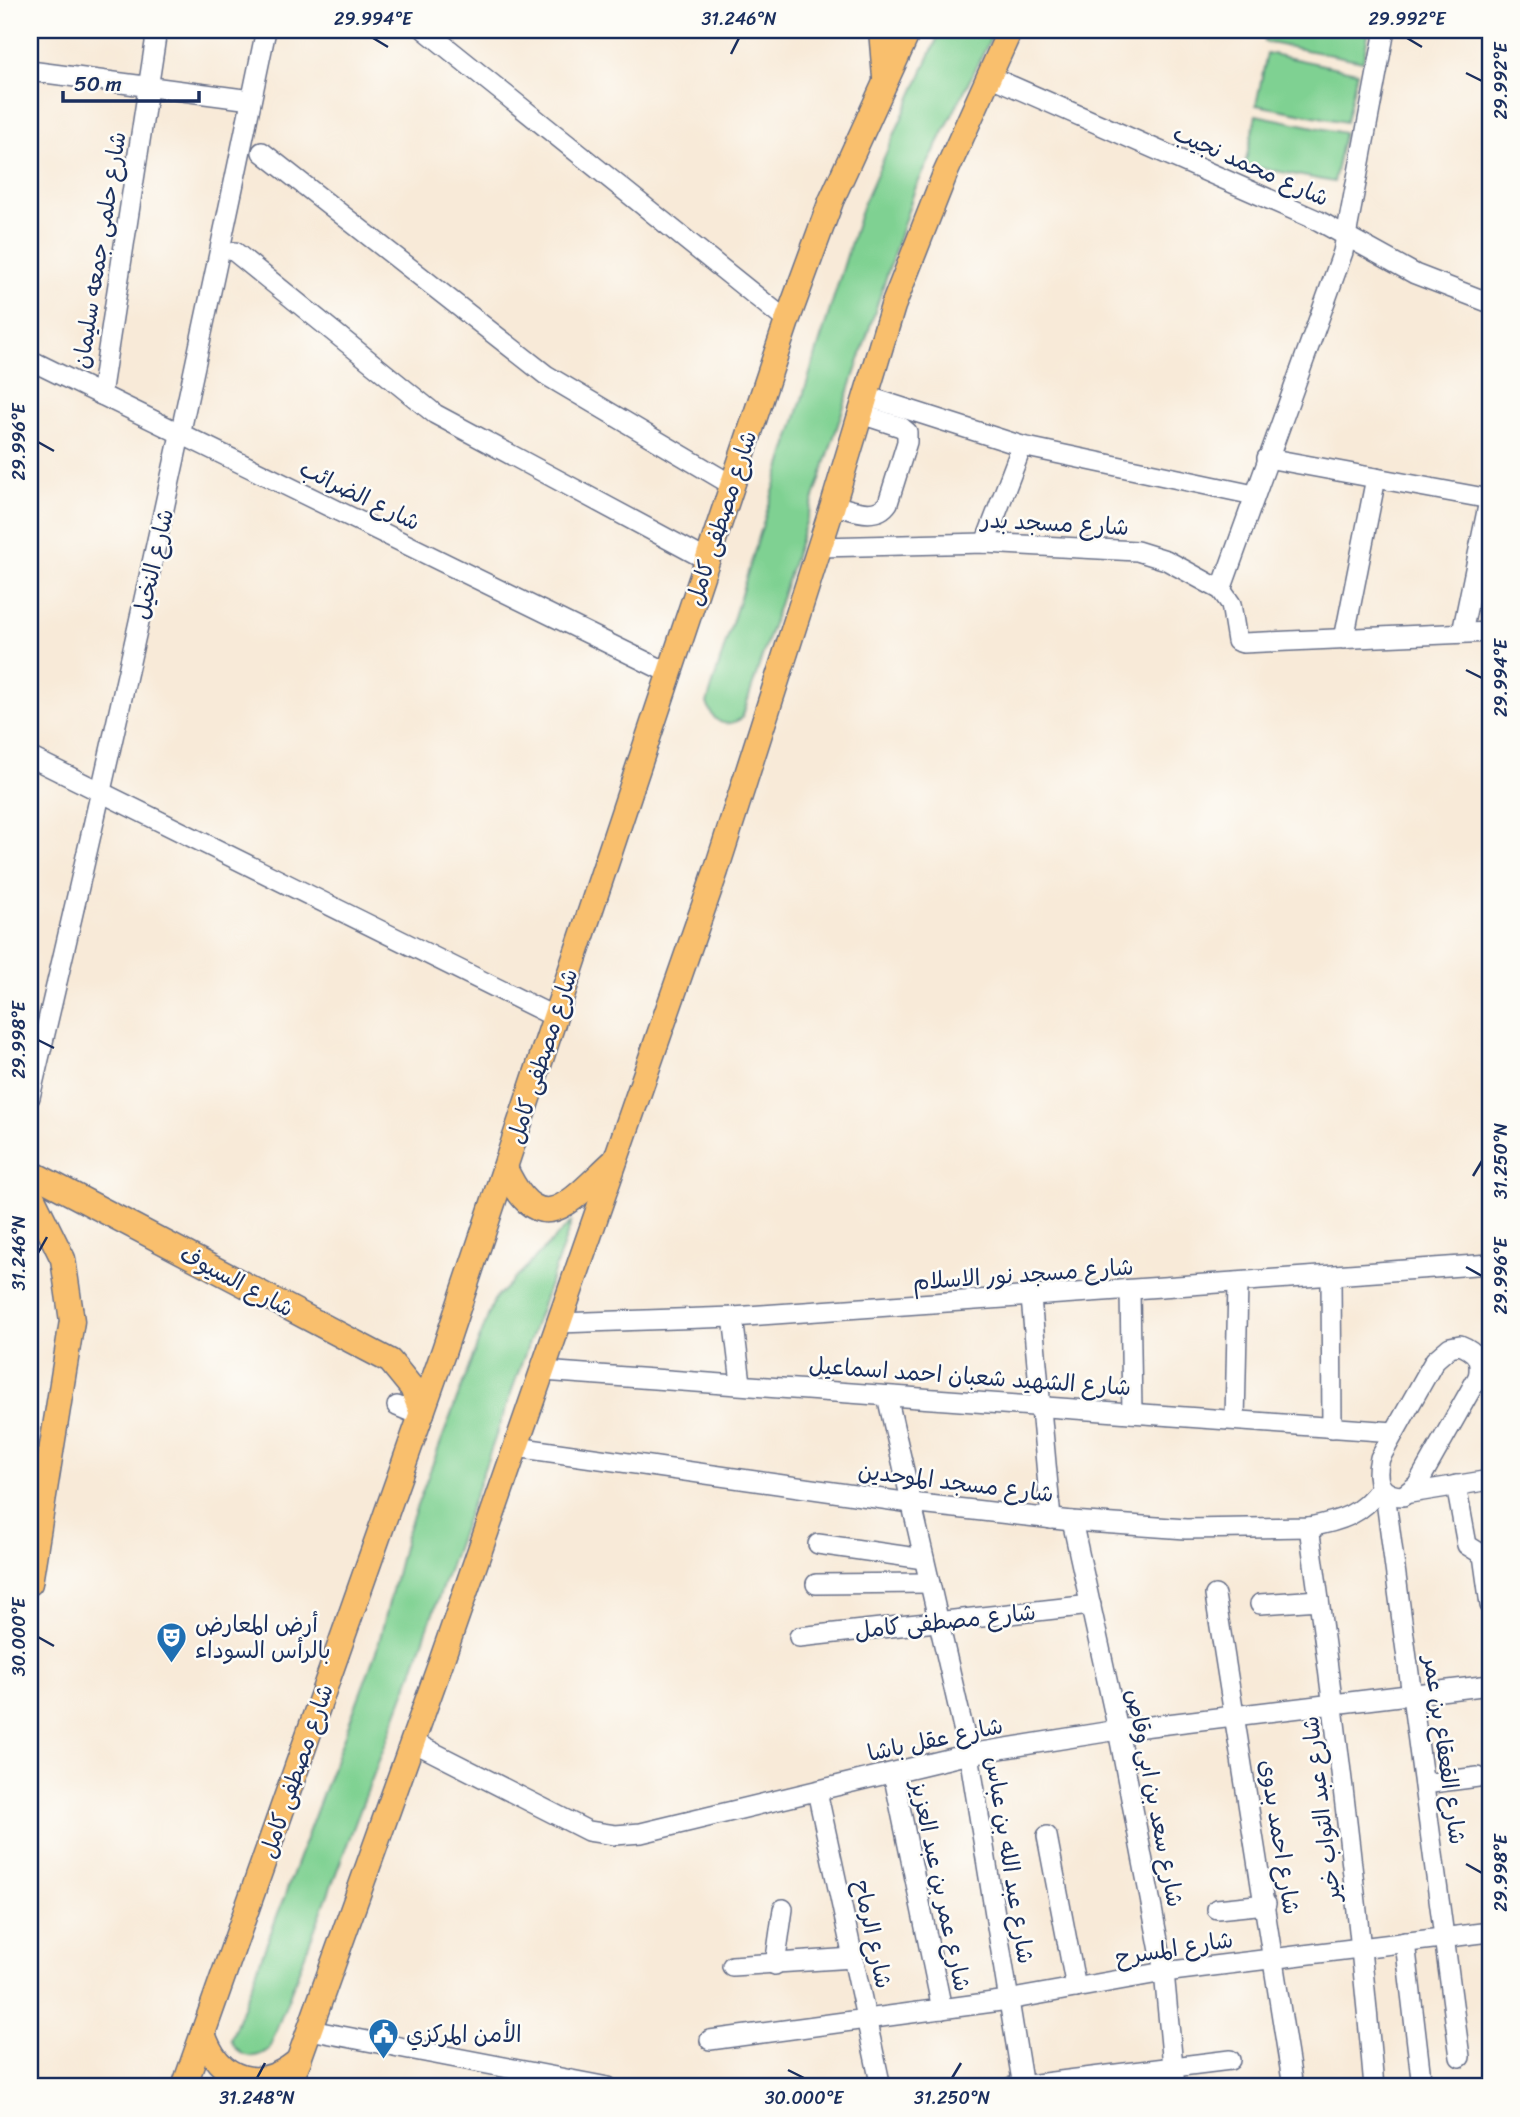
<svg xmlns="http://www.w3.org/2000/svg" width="1520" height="2117" viewBox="0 0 1520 2117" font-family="Sriracha,'Playpen Sans Arabic',sans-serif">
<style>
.green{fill:#7fd192;stroke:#4d8078;stroke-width:2}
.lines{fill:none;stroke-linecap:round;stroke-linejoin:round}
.minor-casing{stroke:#687089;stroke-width:22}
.major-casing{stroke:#687089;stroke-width:27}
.minor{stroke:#fff;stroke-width:19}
.major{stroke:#f9bf6d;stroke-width:24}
.ticks{fill:none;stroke:#1b2f5e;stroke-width:2.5}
.labels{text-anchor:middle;stroke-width:5;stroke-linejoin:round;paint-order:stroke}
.street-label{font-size:23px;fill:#1b2f5e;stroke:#fdfcf7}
.poi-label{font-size:23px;fill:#1b2f5e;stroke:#fdfcf7;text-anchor:start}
.neatline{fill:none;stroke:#1b2f5e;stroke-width:2.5}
.ticks-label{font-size:18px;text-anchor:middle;fill:#1b2f5e}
</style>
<rect width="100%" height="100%" fill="#fdfcf7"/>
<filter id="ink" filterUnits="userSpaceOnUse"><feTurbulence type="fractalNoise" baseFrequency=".0143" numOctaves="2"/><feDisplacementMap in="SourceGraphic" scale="14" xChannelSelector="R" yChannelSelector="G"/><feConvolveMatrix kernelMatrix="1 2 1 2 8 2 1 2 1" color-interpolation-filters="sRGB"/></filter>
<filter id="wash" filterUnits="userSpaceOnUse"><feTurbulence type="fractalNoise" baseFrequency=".00686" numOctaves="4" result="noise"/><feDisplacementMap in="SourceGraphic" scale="28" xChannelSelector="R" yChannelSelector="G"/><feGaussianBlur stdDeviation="1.57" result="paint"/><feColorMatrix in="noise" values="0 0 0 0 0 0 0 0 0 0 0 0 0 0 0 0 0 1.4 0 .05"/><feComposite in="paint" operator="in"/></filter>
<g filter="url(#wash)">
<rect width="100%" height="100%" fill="#f8ead8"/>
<!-- green -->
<g class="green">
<path d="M941 30H995L915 189 742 718C725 729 713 723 707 703L862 207Z"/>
<polygon points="1266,30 1369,30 1363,61 1264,42"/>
<polygon points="1267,53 1357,72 1346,122 1256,105"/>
<polygon points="1256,115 1344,133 1334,182 1245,165"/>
<path d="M572 1221 404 1695 269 2049C255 2061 237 2058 231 2039L378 1646 406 1535 494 1300Z"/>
</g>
</g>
<g filter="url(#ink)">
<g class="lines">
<defs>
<g id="minor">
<polyline points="425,30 787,321"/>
<polyline points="30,71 251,100"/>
<polyline points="989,76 1319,221 1415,274 1490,303"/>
<polyline points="262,152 546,375 732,485"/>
<polyline points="235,252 435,414 707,560"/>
<polyline points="30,360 669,673"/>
<polyline points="101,395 157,30"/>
<polyline points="866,396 1022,446 1254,495"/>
<polyline points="1267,458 1490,499"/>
<path d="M833 505C851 509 876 521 888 503L907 442V432L901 427 861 414"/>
<polyline points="985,543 1022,446"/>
<polyline points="820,547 985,543 1137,551 1166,560 1221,590 1231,604 1237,641 1243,643 1490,632"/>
<polyline points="1221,590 1343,252 1385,30"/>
<polyline points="1462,633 1490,496"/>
<polyline points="1344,639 1376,478"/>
<polyline points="30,757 555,1017"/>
<path d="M30 1097C114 742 192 387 266 30"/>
<polyline points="1331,1277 1332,1428"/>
<polyline points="1130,1291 1132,1413"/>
<polyline points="1031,1298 1051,1519"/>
<polyline points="733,1317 741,1383"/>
<polyline points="559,1323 733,1317 1490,1264"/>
<path d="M1460 1345C1476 1351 1482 1360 1478 1377L1417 1485 1403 1496C1378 1496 1375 1479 1380 1458L1435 1360 1450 1347Z"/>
<polyline points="543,1371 1394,1432"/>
<polyline points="887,1396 969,1754 1023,2087"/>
<polyline points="397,1406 421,1416"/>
<polyline points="1235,1420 1238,1284"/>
<path d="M516 1447 911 1503 1072 1521 1186 1529 1309 1527C1340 1521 1362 1515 1380 1488"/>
<polyline points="1456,1485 1467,1545 1483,1555 1490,1605"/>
<polyline points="1385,1493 1460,2057"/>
<polyline points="1410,1493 1490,1480"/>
<polyline points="1072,1521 1118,1730 1164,1972 1175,2087"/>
<path d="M1309 1527C1335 1713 1358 1900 1374 2087"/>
<polyline points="818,1544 924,1559"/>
<polyline points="816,1584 930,1583"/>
<polyline points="1215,1595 1293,2087"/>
<polyline points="1260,1604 1319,1600"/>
<polyline points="799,1637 1091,1605"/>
<polyline points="413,1742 588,1831 615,1835 641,1833 969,1754 1118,1730 1490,1685"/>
<polyline points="893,1773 942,2009"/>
<polyline points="1424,1784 1478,1777"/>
<polyline points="817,1791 881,2087"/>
<polyline points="1047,1836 1076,1988"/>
<polyline points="1217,1909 1266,1904"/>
<polyline points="1405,1942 1422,2087"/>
<polyline points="775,1965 783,1909"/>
<polyline points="732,1966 853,1958"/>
<polyline points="310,2030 608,2087"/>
<polyline points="710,2040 1008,2000 1164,1972 1490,1932"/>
<polyline points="1012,2087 1230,2060"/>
</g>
<g id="major">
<polyline points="881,30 885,78"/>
<path d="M505 1168C540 1243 569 1203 612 1163"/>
<polyline points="30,1172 390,1361 412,1388 422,1413"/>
<polyline points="30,1192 63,1259 72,1321 30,1583"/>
<path d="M203 2033C218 2081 260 2094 299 2060"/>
<polyline points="184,2087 444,1350 787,321 831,201 909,30"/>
<polyline points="289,2087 440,1665 716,871 833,505 893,306 945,174 1010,30"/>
</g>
</defs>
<!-- minor casing -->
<use href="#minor" class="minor-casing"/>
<!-- major casing -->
<use href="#major" class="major-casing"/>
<!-- minor -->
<use href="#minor" class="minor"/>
<!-- major -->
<use href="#major" class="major"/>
</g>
</g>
<!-- ticks -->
<path class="ticks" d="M373 38 388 47M1407 38 1422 47M731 54 739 38M1466 73 1482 81M38 442 54 451M1466 670 1482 678M38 1040 54 1048M1473 1176 1482 1161M38 1253 47 1237M1466 1267 1482 1276M38 1637 54 1646M1466 1864 1482 1873M788 2070 804 2078M257 2078 265 2063M952 2078 961 2063"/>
<!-- icons -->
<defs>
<symbol id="theatre-pin" viewBox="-11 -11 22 30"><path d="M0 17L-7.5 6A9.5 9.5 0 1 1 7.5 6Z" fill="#1f6fb2" stroke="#fdfcf7"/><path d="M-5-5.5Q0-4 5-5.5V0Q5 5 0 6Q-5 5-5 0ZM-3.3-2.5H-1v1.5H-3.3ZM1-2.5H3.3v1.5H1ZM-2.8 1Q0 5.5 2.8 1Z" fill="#fff"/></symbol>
<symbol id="civic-pin" viewBox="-11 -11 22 30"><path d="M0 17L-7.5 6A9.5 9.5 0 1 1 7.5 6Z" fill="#1f6fb2" stroke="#fdfcf7"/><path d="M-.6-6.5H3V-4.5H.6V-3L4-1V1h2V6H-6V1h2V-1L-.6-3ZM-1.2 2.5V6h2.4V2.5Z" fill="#fff"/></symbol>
</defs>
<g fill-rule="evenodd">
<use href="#theatre-pin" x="154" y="1620" width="35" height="47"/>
<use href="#civic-pin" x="366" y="2016" width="35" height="47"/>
</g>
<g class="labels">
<!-- street labels -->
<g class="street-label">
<text transform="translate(1251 165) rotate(24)" y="8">شارع محمد نجيب</text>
<text transform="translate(99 250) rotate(-81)" y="8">شارع حلمى جمعه سليمان</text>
<text transform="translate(360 495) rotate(26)" y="8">شارع الضرائب</text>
<text transform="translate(721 518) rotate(-72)" y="8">شارع مصطفى كامل</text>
<text transform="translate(1055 523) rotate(3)" y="8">شارع مسجد بدر</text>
<text transform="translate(153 564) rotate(-77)" y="8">شارع النخيل</text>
<text transform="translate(542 1056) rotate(-72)" y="8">شارع مصطفى كامل</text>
<text transform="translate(1023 1274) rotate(-4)" y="8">شارع مسجد نور الاسلام</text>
<text transform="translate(237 1281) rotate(28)" y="8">شارع السيوف</text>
<text transform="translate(970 1376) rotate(4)" y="8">شارع الشهيد شعبان احمد اسماعيل</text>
<text transform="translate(956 1482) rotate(7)" y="8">شارع مسجد الموحدين</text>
<text transform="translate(945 1621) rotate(-6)" y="8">شارع مصطفى كامل</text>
<text transform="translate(935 1739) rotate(-12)" y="8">شارع عقل باشا</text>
<text transform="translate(1445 1750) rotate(82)" y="8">شارع القعقاع بن عمر</text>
<text transform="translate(296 1771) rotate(-71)" y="8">شارع مصطفى كامل</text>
<text transform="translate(1155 1798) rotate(79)" y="8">شارع سعد بن ابى وقاص</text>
<text transform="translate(1321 1809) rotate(-97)" y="8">شارع عبد التواب خير</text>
<text transform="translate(1280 1837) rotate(81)" y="8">شارع احمد بدوى</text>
<text transform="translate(1010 1860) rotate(81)" y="8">شارع عبد الله بن عباس</text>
<text transform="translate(941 1886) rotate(78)" y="8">شارع عمر بن عبد العزيز</text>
<text transform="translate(873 1934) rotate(78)" y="8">شارع الرماح</text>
<text transform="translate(1174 1948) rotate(-9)" y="8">شارع المسرح</text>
</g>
<!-- poi labels -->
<g class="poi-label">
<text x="195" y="1632">أرض المعارض<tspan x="195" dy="26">بالرأس السوداء</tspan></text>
<text x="406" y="2042">الأمن المركزي</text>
</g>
</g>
<!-- margin -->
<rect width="1520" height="2117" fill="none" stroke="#fdfcf7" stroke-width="77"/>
<!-- scale -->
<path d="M63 91v10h136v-10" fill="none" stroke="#1b2f5e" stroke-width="3.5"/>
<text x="74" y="91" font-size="21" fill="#1b2f5e" stroke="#fdfcf7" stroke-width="5" paint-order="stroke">50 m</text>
<rect x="38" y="38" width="1444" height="2040" class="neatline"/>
<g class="ticks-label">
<text x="373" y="25">29.994°E</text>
<text x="739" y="25">31.246°N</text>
<text x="1407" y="25">29.992°E</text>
<text transform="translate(1501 81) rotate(-90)" y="6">29.992°E</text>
<text transform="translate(19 442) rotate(-90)" y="6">29.996°E</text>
<text transform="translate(1501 678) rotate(-90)" y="6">29.994°E</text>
<text transform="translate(19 1040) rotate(-90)" y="6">29.998°E</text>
<text transform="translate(1501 1161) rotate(-90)" y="6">31.250°N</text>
<text transform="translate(19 1253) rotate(-90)" y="6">31.246°N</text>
<text transform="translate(1501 1276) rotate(-90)" y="6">29.996°E</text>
<text transform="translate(19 1637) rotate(-90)" y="6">30.000°E</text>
<text transform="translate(1501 1873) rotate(-90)" y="6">29.998°E</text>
<text x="257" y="2104">31.248°N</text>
<text x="804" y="2104">30.000°E</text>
<text x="952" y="2104">31.250°N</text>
</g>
</svg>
